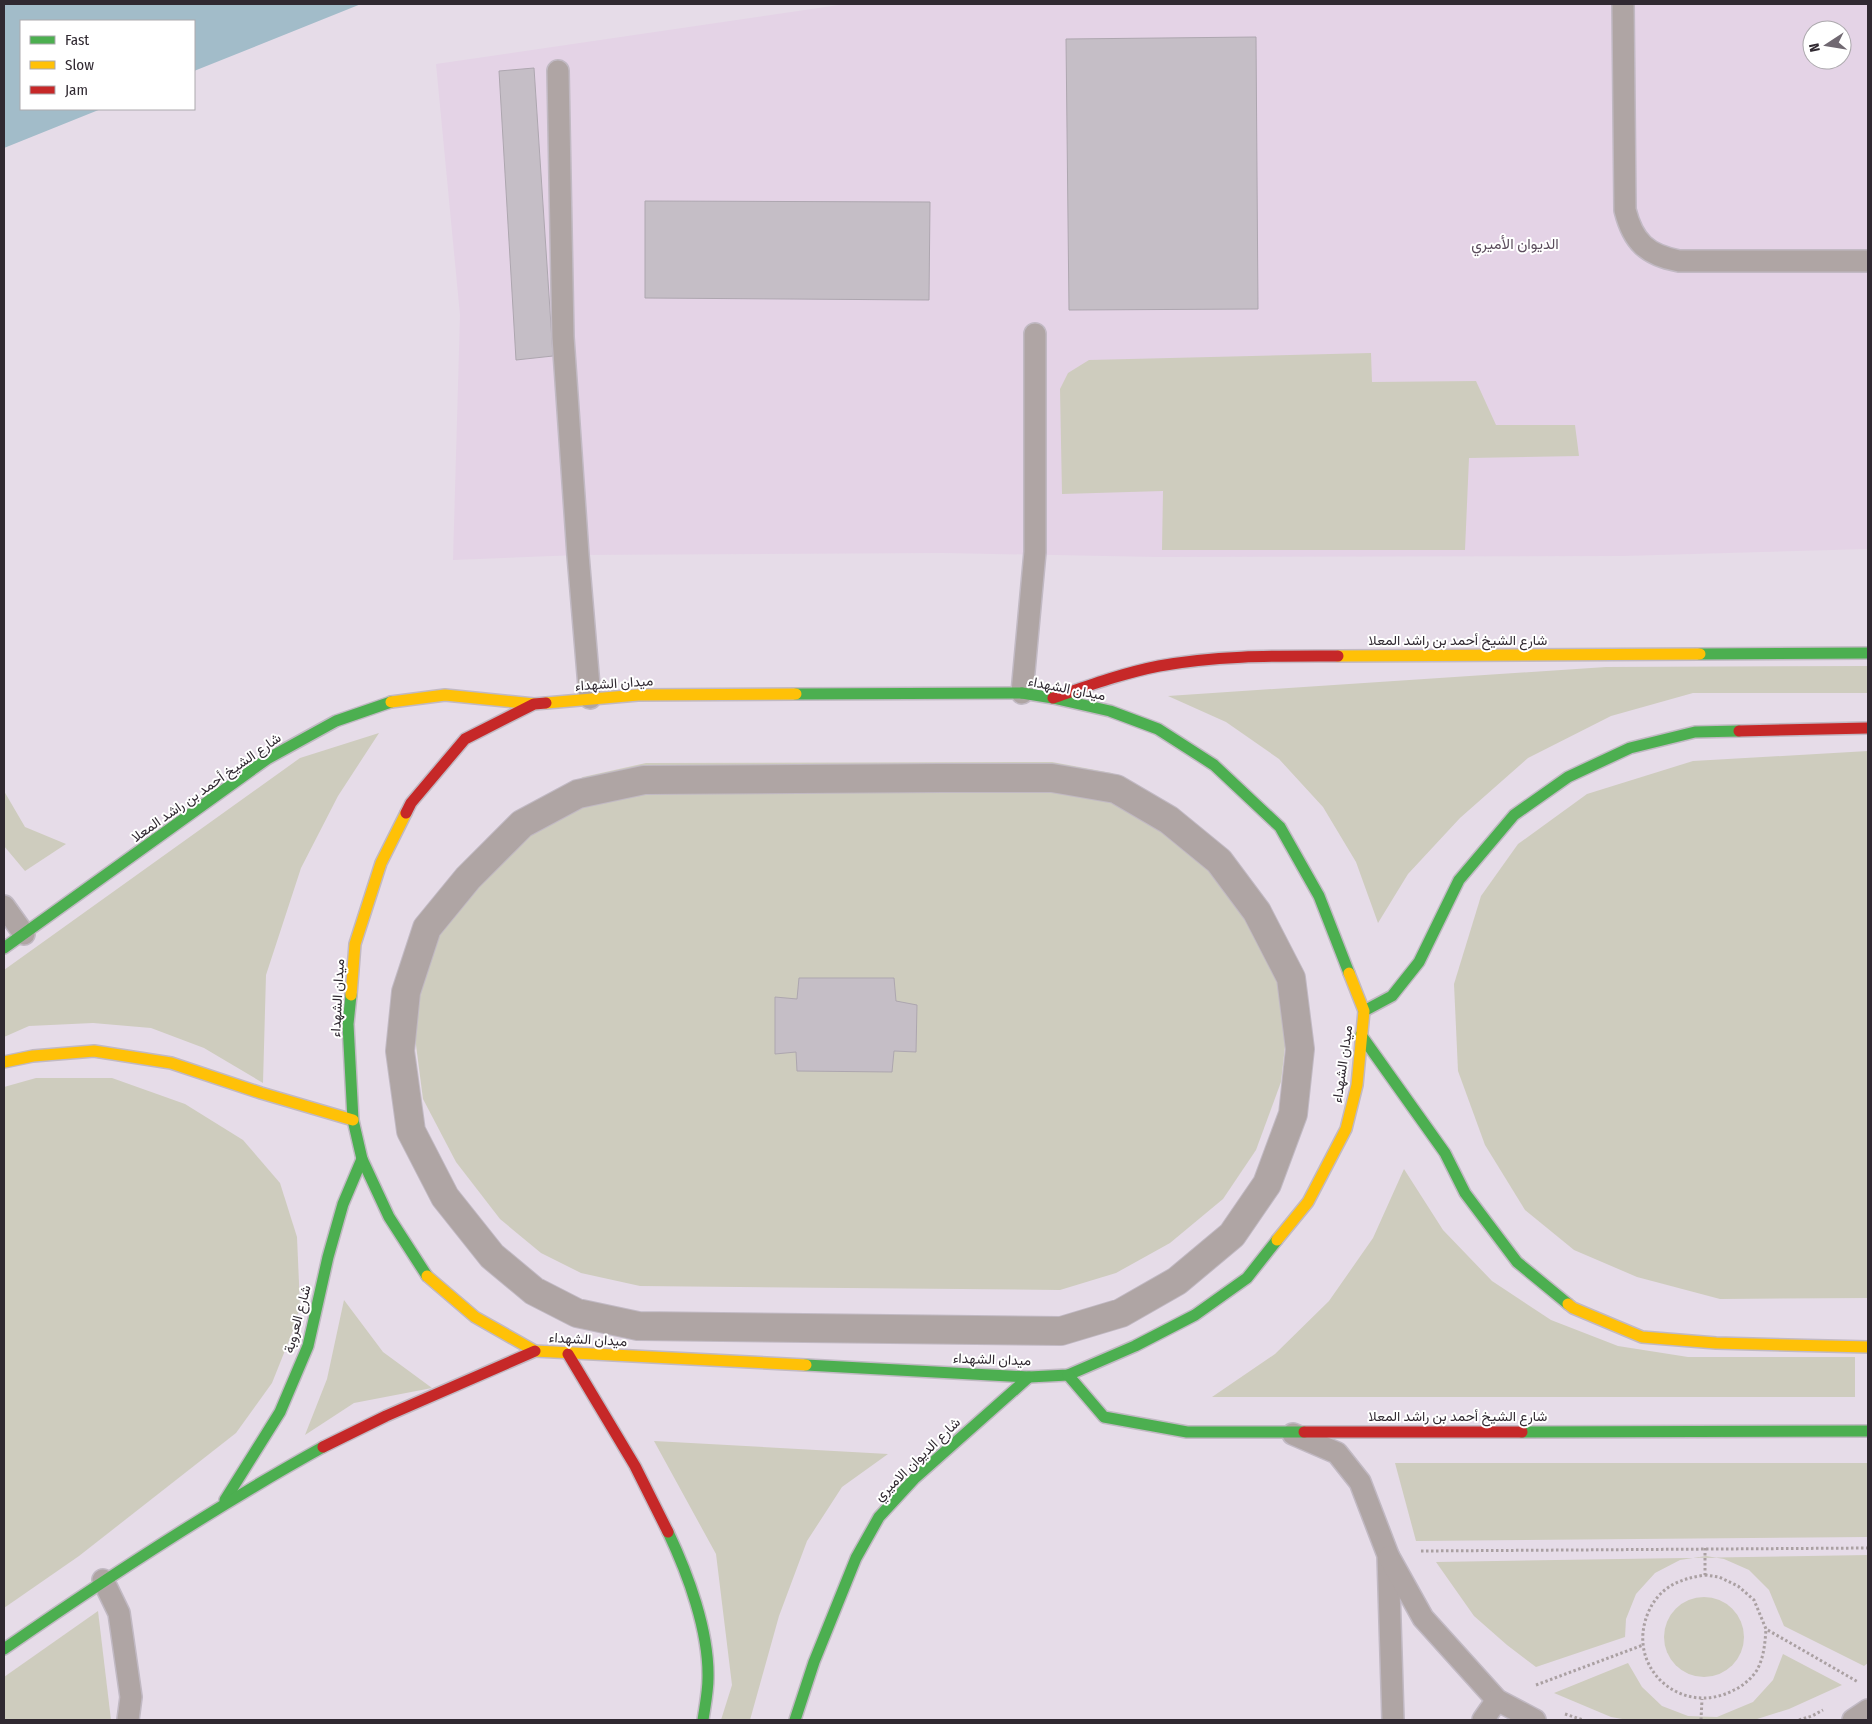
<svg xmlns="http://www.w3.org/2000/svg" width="1872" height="1724" viewBox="0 0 1872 1724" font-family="'Fira Sans Condensed',Vazirmatn,sans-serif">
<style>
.built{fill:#e4d3e6;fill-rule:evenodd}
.green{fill:#ceccbe}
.water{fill:#a2bcc9}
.building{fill:#c5bec6;stroke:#ada6af}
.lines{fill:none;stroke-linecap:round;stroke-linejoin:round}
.lane-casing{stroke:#c1b9c3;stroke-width:24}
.street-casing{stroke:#c1b9c3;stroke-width:30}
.fast-casing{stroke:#c1b9c3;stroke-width:14}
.slow-casing{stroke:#c1b9c3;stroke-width:14}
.jam-casing{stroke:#c1b9c3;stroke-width:14}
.path{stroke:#aaa0a2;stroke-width:3;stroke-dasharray:2.5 2.5;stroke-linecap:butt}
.lane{stroke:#afa5a4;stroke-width:21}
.street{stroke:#afa5a4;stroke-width:28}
.fast{stroke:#4caf50;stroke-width:11}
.slow{stroke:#ffc107;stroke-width:11}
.jam{stroke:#c62828;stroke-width:11}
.labels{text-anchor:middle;stroke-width:4;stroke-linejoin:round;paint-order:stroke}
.street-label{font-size:14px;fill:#302931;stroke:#fff}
.neighbourhood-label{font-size:15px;fill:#5b4c5c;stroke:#fff}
</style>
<rect width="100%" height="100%" fill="#e6dce8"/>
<!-- built -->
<path class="built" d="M846 4H1868V549L1624 556 1157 557 943 553 578 555 453 560 460 315 436 64ZM1812 30H1842V60H1812ZM1255 37 1258 309 1069 310 1066 39ZM534 68 553 356 517 360 499 71ZM645 201 929 202V299L645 298Z"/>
<!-- green -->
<g class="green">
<polygon points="1371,353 1372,382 1476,381 1496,425 1575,425 1579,456 1469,458 1465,550 1162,550 1163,491 1062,494 1060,389 1068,373 1089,360"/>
<polygon points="1868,666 1868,693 1693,693 1611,716 1528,758 1460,818 1408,874 1378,923 1356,862 1323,807 1279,759 1226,722 1168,696 1606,667"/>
<polygon points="379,733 338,796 301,868 266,975 263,1083 204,1048 151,1028 93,1023 29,1026 4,1037 4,970 300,758"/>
<polygon points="1868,751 1868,1298 1720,1299 1637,1277 1574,1250 1525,1210 1485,1145 1458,1071 1454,984 1481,896 1518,844 1587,794 1693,761"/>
<polygon points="1052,762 1112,773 1162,802 1280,954 1288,1020 1281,1082 1256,1150 1223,1199 1170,1243 1116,1273 1060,1290 640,1286 581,1273 541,1253 500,1219 456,1162 423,1099 413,1022 438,905 530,806 583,777 646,763"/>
<polygon points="4,791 25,827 66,844 25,871 4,846"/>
<polygon points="36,1078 112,1078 185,1104 243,1140 280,1183 297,1237 300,1306 296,1323 272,1383 236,1433 79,1556 4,1608 4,1087"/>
<polygon points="1404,1169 1443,1230 1492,1281 1551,1320 1618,1346 1688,1357 1855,1357 1855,1397 1212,1397 1275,1354 1329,1301 1373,1238"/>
<polygon points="344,1300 383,1352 432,1388 354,1403 305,1435 327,1379"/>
<polygon points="654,1441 888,1454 842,1487 807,1541 779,1616 750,1720 721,1720 732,1685 716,1554"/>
<polygon points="1395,1463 1868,1463 1868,1537 1416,1541"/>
<polygon points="1868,1555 1868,1663 1864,1666 1784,1626 1769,1590 1749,1570 1724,1559 1706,1556 1680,1560 1655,1573 1636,1594 1626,1619 1625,1637 1536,1667 1507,1645 1474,1616 1436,1562"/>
<circle cx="1704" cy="1637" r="40"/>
<polygon points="98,1611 111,1720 4,1720 4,1677"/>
<polygon points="1783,1654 1842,1685 1789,1709 1754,1720 1628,1720 1611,1717 1554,1693 1628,1663 1642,1687 1662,1706 1688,1716 1717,1717 1753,1702 1773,1680"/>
</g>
<!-- water -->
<polygon class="water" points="4,4 361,4 194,71 194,21 21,21 21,109 101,109 4,148"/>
<!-- building -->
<g class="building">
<polygon points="1256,37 1258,309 1069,310 1066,39"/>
<polygon points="534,68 553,356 516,360 499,71"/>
<polygon points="645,201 930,202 929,300 645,298"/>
<polygon points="799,978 894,978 896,1001 917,1005 916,1052 894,1051 892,1072 797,1071 796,1052 775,1054 775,997 797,999"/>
</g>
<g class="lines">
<defs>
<g id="lane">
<path d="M1623 4 1625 210C1633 242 1647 255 1679 261H1868"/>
<polyline points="558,71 563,337 578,555 590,698"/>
<polyline points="1022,693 1035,552 1035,334"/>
<polyline points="4,906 24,934"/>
<polyline points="1293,1434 1337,1453 1360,1482 1388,1555 1393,1720"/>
<polyline points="1389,1557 1423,1618 1497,1700 1535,1720"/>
<polyline points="103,1580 119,1613 131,1697 128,1720"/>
<polyline points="1483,1720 1497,1700"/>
<polyline points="1853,1720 1868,1710"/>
</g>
<polygon id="street" points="940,778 1052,778 1116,789 1169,820 1219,861 1257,912 1291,978 1300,1049 1293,1114 1267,1184 1232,1235 1177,1281 1121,1313 1061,1331 638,1326 577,1313 534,1291 492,1256 445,1197 411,1131 400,1051 406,992 427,928 468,878 522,824 578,794 644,780"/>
<g id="fast">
<polyline points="1700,654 1868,653"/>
<polyline points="1022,693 1053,698 1110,711 1158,729 1214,765 1280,827 1319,896 1349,973"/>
<polyline points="796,694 1022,693"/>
<polyline points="4,948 267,759 336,721 391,702"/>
<polyline points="351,995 348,1024 353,1120 362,1159 389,1217 427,1276"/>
<polyline points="1364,1011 1392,996 1419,962 1459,880 1514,815 1568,777 1630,748 1695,732 1739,731"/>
<polyline points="1361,1035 1445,1153 1465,1193 1517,1262 1568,1304"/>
<polyline points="806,1365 1029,1377 1068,1375 1135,1346 1195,1315 1247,1278 1277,1240"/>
<polyline points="1068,1375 1104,1417 1187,1432 1304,1432"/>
<polyline points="1522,1432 1868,1431"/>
<polyline points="225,1500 280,1412 308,1346 328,1257 343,1204 362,1159"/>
<path d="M668 1532C688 1574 709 1631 708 1678 708 1692 705 1706 703 1720"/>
<path d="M4 1649C108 1577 213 1508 323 1447"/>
<polyline points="795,1720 814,1662 856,1558 879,1517 914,1479 1029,1377"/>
</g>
<g id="slow">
<polyline points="1338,656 1700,654"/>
<polyline points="391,702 445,695 534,704"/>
<polyline points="546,703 638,695 796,694"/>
<polyline points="351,995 355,944 381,863 406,813"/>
<polyline points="4,1062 33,1056 94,1051 171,1063 261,1093 353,1120"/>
<polyline points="1277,1240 1308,1202 1346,1129 1357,1085 1364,1011 1349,973"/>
<polyline points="427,1276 475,1317 535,1351 806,1365"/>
<polyline points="1568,1304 1573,1308 1642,1337 1716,1343 1868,1347"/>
</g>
<g id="jam">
<path d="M1053 698C1088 686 1123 673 1159 666 1218 655 1279 656 1338 656"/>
<polyline points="1739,731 1868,728"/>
<polyline points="406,813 411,803 465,739 534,704 546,703"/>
<polyline points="568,1354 635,1466 668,1532"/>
<polyline points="1304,1432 1522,1432"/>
<polyline points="323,1447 386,1416 535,1351"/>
</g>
</defs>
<!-- lane casing -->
<use href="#lane" class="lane-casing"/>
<!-- street casing -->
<use href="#street" class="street-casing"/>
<!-- fast casing -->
<use href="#fast" class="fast-casing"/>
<!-- slow casing -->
<use href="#slow" class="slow-casing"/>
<!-- jam casing -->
<use href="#jam" class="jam-casing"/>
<!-- path -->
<g class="path">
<path d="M1705 1548V1575C1679 1579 1659 1587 1648 1613 1625 1668 1682 1718 1734 1690 1743 1686 1752 1678 1757 1670 1764 1657 1765 1643 1766 1629"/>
<polyline points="1421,1551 1868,1548"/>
<polyline points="1705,1575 1719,1577 1738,1586 1754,1600 1766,1629 1858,1682"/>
<polyline points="1536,1685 1643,1645"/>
<polyline points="1565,1714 1583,1720"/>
<polyline points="1701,1720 1702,1699"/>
<polyline points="1799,1720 1812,1716 1823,1710"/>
</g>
<!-- lane -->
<use href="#lane" class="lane"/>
<!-- street -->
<use href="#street" class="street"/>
<!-- fast -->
<use href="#fast" class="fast"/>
<!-- slow -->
<use href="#slow" class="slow"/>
<!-- jam -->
<use href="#jam" class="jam"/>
</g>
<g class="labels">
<!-- street labels -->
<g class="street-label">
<text x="1458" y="645">شارع الشيخ أحمد بن راشد المعلا</text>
<text transform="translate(614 683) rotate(-4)" y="5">ميدان الشهداء</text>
<text transform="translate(1067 688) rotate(11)" y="5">ميدان الشهداء</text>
<text transform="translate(206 787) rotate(-35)" y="5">شارع الشيخ أحمد بن راشد المعلا</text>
<text transform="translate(337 998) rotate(-87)" y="5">ميدان الشهداء</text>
<text transform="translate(1342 1064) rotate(-82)" y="5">ميدان الشهداء</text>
<text transform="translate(297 1319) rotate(-75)" y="5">شارع العروبة</text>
<text transform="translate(588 1339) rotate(3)" y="5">ميدان الشهداء</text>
<text transform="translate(992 1359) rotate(2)" y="5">ميدان الشهداء</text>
<text x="1458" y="1421">شارع الشيخ أحمد بن راشد المعلا</text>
<text transform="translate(917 1459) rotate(-44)" y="5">شارع الديوان الاميري</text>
</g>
<!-- neighbourhood labels -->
<g class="neighbourhood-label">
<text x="1515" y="249">الديوان الأميري</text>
</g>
</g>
<!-- border -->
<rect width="1872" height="1724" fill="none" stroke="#302931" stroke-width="10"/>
<!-- legend -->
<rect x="20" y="20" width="175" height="90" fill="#ffffff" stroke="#aca9ad"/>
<rect x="30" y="36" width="25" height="8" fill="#4caf50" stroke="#aca9ad"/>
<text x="65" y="45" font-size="15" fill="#302931">Fast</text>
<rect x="30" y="61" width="25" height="8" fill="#ffc107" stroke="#aca9ad"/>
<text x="65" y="70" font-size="15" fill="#302931">Slow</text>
<rect x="30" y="86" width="25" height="8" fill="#c62828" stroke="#aca9ad"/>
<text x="65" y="95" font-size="15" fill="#302931">Jam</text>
<!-- north arrow -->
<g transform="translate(1827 45) rotate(258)"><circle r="24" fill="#ffffff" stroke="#aca9ad"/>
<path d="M0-4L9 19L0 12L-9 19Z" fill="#706871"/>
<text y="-8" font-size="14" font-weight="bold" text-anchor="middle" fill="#302931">N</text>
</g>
</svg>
